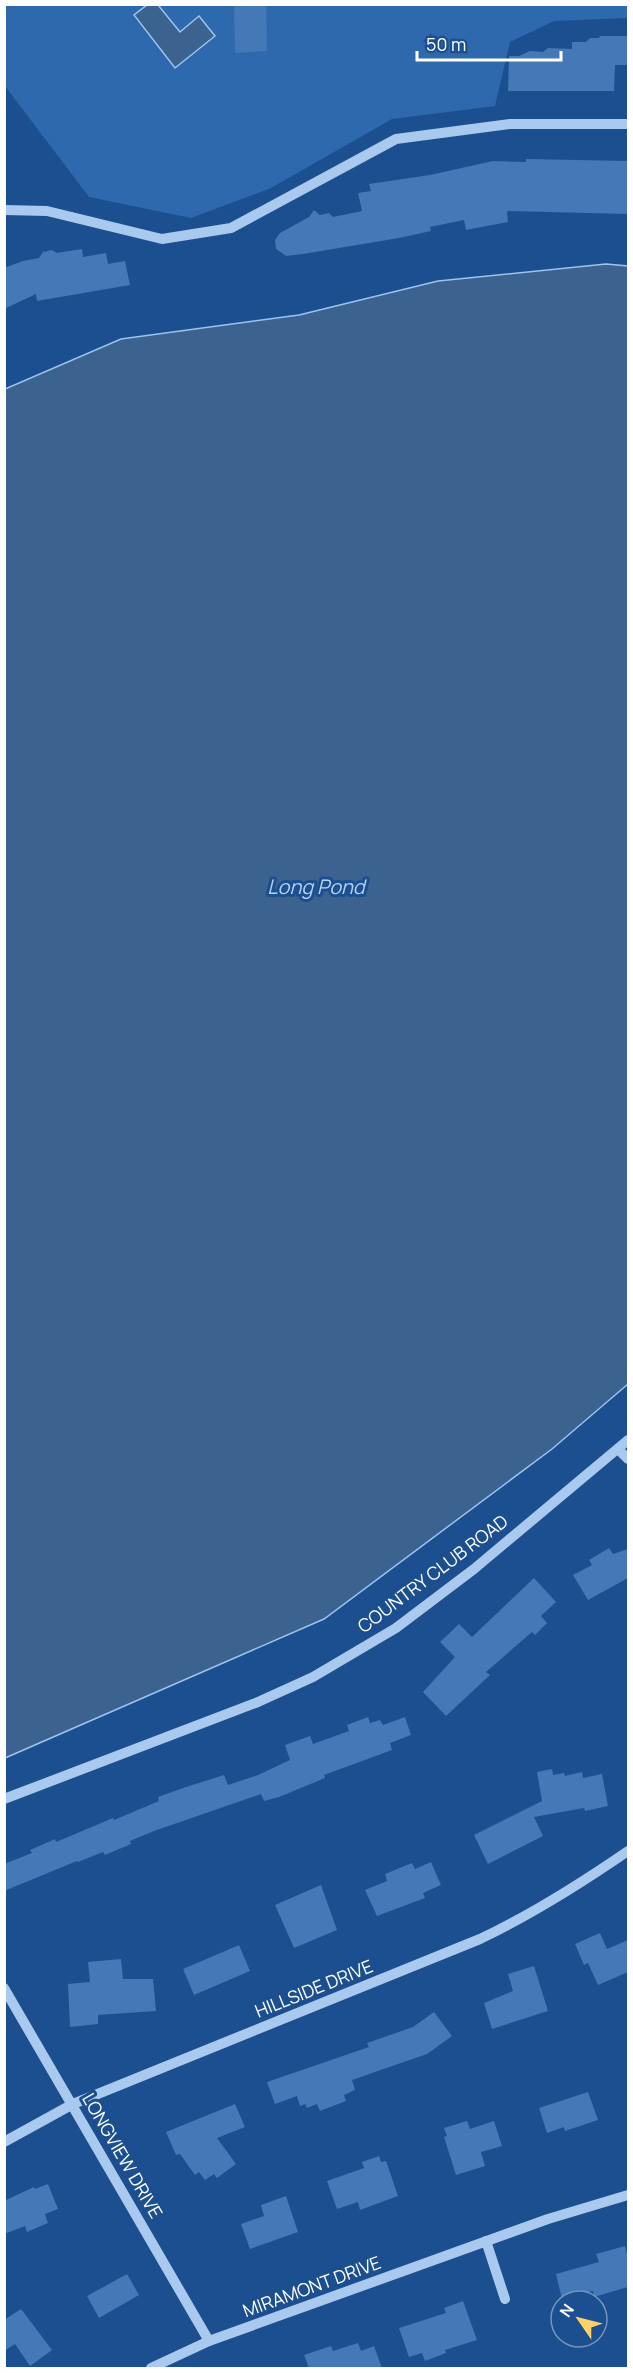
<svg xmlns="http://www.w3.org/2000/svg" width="633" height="2373" viewBox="0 0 633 2373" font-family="Manrope,sans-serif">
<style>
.green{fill:#2e69ad}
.water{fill:#3c6290;stroke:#9cc4f0;stroke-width:1.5}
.building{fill:#4478b7}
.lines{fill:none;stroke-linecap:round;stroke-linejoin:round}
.minor{stroke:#a9c9ee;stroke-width:10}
.labels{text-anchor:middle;stroke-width:6;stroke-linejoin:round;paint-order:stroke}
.street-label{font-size:18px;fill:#fff;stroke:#1b4f8f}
.water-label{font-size:20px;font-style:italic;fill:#b5d3f5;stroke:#1b4f8f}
</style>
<rect width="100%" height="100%" fill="#1b4f8f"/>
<!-- green -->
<polygon class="green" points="5,5 628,5 628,18 554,21 510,42 495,106 392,119 271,188 191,218 89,197 5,86"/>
<!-- water -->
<g class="water">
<polygon points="147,5 158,5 180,32 199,16 215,36 175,68 134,15"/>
<polygon points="606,264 628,266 628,1384 552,1449 324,1619 5,1758 5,389 121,339 299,315 438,281"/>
</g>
<!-- building -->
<g class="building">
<polygon points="240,4 266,4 267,51 235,53 234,6"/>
<polygon points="600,36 628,36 628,65 615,65 614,91 508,91 509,56 519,56 530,51 543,52 548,48 572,49 572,42 586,42 590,38 599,38"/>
<polygon points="526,159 628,161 628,214 507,211 508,222 466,230 464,220 430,227 431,231 399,238 303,254 286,256 276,249 275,240 280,233 309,217 314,210 320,215 329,213 333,217 362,211 358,193 371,191 369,184 430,175 493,161 526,162"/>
<polygon points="82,249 83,257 106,253 108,264 125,261 130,285 37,301 36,294 4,309 4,268 23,261 39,258 43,252 52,250 57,253"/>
<polygon points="609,1548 613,1554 628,1549 628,1578 588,1600 573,1575 592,1565 589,1560"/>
<polygon points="534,1578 556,1602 541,1616 547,1623 535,1635 532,1632 486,1672 490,1675 446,1716 423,1692 455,1657 440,1642 459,1624 472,1637"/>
<polygon points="368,1717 370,1723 380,1720 383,1725 405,1717 411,1735 390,1743 392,1750 324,1775 325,1778 279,1797 264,1801 261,1794 154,1831 130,1841 131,1844 105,1855 103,1852 78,1862 77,1861 4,1891 4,1864 32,1853 30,1850 55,1839 56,1842 113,1818 114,1820 159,1801 158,1797 186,1787 224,1775 228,1785 258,1775 290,1760 285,1745 310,1736 313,1744 349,1731 347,1725"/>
<polygon points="552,1769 553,1775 564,1773 565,1776 582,1772 583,1778 602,1774 608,1806 585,1811 584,1808 534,1817 543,1836 488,1864 474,1835 542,1801 537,1772"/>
<polygon points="431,1862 441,1885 423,1893 425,1898 377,1916 365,1890 387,1881 385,1874 412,1863 415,1869"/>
<polygon points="321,1885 337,1930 294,1948 275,1905"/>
<polygon points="600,1933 607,1949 628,1940 628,1972 598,1985 588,1963 584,1965 575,1944"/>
<polygon points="239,1945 250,1971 194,1995 183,1969"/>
<polygon points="121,1959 123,1979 153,1979 156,2011 98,2015 98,2024 70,2027 68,1984 90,1982 88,1962"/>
<polygon points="534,1966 548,2011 492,2029 484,2003 513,1991 508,1974"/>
<polygon points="434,2012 452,2036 427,2054 352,2080 355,2090 344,2095 346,2101 320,2111 317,2104 307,2108 305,2104 300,2106 297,2096 275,2104 267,2082 369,2047 367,2043 413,2027"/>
<polygon points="588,2092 598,2120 565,2131 564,2127 547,2133 539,2108"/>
<polygon points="235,2104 245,2127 217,2138 236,2164 217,2178 214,2174 205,2180 199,2172 195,2175 180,2154 176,2155 166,2132"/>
<polygon points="467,2121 470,2129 494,2121 502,2146 481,2152 485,2166 456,2175 444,2137 447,2136 444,2128"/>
<polygon points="379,2156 381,2162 386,2161 398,2196 360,2210 358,2202 337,2209 327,2181 364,2168 362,2162"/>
<polygon points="48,2184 58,2209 45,2214 48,2223 27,2232 25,2226 4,2234 4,2201 34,2187 35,2189"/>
<polygon points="286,2196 298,2232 250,2249 241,2224 264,2216 261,2205"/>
<polygon points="625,2246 628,2258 628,2287 594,2297 593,2291 562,2299 556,2274 599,2262 596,2254"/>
<polygon points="127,2274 139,2295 99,2318 87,2296"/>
<polygon points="463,2301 477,2340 445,2350 446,2353 425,2361 422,2353 409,2357 399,2328 446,2313 444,2308"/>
<polygon points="21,2309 52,2350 30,2366 15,2344 4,2351 4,2320"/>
<polygon points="358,2343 361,2351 374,2346 382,2368 309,2368 304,2355 331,2346 333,2351"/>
</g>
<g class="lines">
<!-- minor -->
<g class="minor">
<polyline points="4,210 47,211 162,239 231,228 396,139 510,124 628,124"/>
<polyline points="618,1449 628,1459"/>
<polyline points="4,1799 258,1702 313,1677 396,1628 474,1569 628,1440"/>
<polyline points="4,1988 209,2341"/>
<path d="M4 2142 73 2104 480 1939C533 1914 580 1884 628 1851"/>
<polyline points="486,2241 505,2299"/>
<polyline points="151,2368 209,2341 548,2219 628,2195"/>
</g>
</g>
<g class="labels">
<!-- street labels -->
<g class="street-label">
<text transform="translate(433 1574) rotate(-37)" y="6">COUNTRY CLUB ROAD</text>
<text transform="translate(314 1989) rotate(-22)" y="6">HILLSIDE DRIVE</text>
<text transform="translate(122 2156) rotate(60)" y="6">LONGVIEW DRIVE</text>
<text transform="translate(312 2287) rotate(-20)" y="6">MIRAMONT DRIVE</text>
</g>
<!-- water labels -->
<g class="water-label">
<text x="316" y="894">Long Pond</text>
</g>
</g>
<!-- border -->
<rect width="633" height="2373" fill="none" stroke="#ffffff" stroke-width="12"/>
<!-- north arrow -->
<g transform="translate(579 2319) rotate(305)"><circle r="28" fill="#1b4f8f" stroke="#7695bc" stroke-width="1.5"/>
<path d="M0-4.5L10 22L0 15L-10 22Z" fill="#ffd166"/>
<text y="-9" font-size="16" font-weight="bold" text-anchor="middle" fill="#ffffff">N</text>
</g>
<!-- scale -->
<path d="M417 51v9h144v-9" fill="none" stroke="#ffffff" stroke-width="3"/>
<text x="426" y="51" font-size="18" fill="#ffffff" stroke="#1b4f8f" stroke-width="4.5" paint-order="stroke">50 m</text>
</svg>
